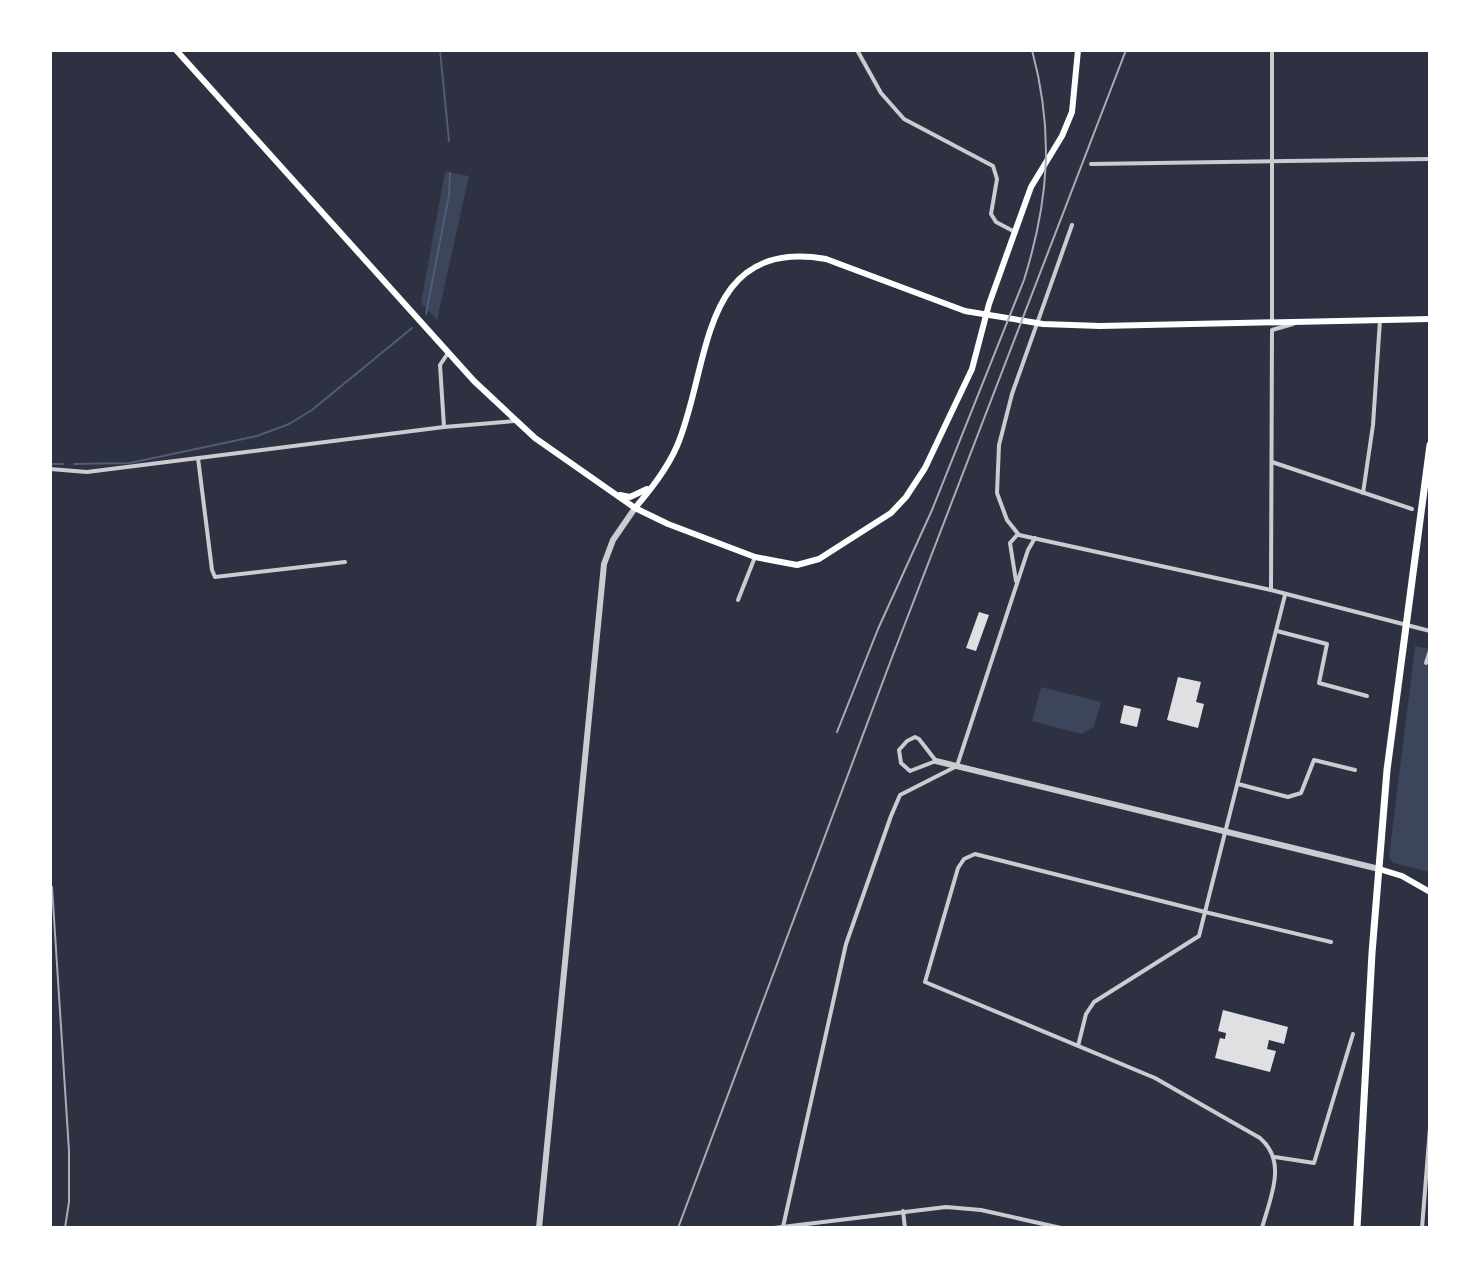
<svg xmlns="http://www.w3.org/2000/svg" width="1480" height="1278" viewBox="0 0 1480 1278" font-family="Arial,sans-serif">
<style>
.green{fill:#3c4559}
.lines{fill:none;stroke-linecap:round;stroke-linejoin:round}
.stream{stroke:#4f5d75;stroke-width:2}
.building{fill:#e0e0e3}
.minor{stroke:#caccd0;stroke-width:4}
.tertiary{stroke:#caccd0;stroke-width:6}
.secondary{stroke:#fff;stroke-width:6}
.primary{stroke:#fff;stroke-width:7}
.rail{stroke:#abadb3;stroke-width:2}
</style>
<rect width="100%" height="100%" fill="#2d3142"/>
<!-- green -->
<g class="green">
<polygon points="445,172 469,176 437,320 421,303"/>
<polygon points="1415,646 1430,649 1430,872 1393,863 1389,857"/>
<polygon points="1041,687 1101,702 1094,727 1082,734 1032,721"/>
</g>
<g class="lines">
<!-- stream -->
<g class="stream">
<polyline points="440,50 449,141"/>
<polyline points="426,314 449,195 450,173"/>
<polyline points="50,464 63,464"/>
<polyline points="74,464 130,463 257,436 289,424 312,410 412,328"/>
</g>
</g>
<!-- building -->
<g class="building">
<polygon points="979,612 989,615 976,651 966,648"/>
<polygon points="1178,677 1201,682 1196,702 1204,704 1198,728 1167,720"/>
<polygon points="1124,705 1141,709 1137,727 1120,723"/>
<polygon points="1223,1010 1288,1027 1284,1044 1269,1040 1267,1049 1276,1051 1270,1072 1215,1058 1220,1038 1225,1039 1226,1033 1218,1031"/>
</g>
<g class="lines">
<!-- minor -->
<g class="minor">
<polyline points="857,50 881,93 904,119 993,166 997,179 991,214 996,222 1015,232"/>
<polyline points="1091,164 1430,159"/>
<polyline points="1272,322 1272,50"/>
<polyline points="444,427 440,365 448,353"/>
<polyline points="198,458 212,570 215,577 345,562"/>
<polyline points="1272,462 1412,509"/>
<polyline points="50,469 87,472 444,427 515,421"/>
<polyline points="1363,493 1373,425 1380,320"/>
<polyline points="1019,535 1271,590 1430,631"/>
<polyline points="1019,535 1007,520 997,493 999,445 1012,394 1072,225"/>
<polyline points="1016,581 1010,543 1017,535"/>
<polyline points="1271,590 1272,330 1293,324"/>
<polyline points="1285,595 1205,912 1331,942"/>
<polyline points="738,600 755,557"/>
<polyline points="1277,631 1327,644 1319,683 1367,696"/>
<polyline points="1426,663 1430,651"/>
<polygon points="915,737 919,739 936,761 910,771 901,763 899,750 907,741"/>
<polyline points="1238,784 1288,797 1301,793 1314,760 1355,770"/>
<path d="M1078 1046 1086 1014 1094 1002 1199 936 1205 912 975 854 964 859 958 868 925 982 1155 1078 1260 1138C1288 1162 1270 1198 1262 1228"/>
<polyline points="1275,1157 1314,1163 1353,1034"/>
<polyline points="903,1211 905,1228"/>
<polyline points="783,1227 846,944 891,816 900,795 957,766 1028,550 1035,538"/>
<polyline points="774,1228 946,1207 981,1210 1061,1228"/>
<polyline points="1422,1228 1430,1128"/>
</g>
<!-- tertiary -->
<g class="tertiary">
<polyline points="936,761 1379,869"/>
<polyline points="539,1228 604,564 613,540 635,508"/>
</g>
<!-- secondary -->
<g class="secondary">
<polyline points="176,50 474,381 535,438 635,508 668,524 755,557 797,565 819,559 891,513 906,497 925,468 972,369 989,304 1031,187 1062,136 1072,112 1078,50"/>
<polyline points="620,495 630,497 647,489"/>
<path d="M635 508C651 489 667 469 677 446 711 367 698 237 826 259L965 311 1043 324 1100 326 1430 319"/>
<polyline points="1379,869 1402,876 1430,892"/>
</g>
<!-- primary -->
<polyline class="primary" points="1357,1228 1372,953 1387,770 1430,445"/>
<!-- rail -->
<g class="rail">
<path d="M837 732 878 629 932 510 1024 280C1049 200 1054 132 1032 50"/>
<polyline points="52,887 69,1151 69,1202 65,1228"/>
<polyline points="678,1228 891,660 1126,50"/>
</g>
</g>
<!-- border -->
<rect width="1480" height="1278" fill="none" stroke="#ffffff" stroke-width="104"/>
</svg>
